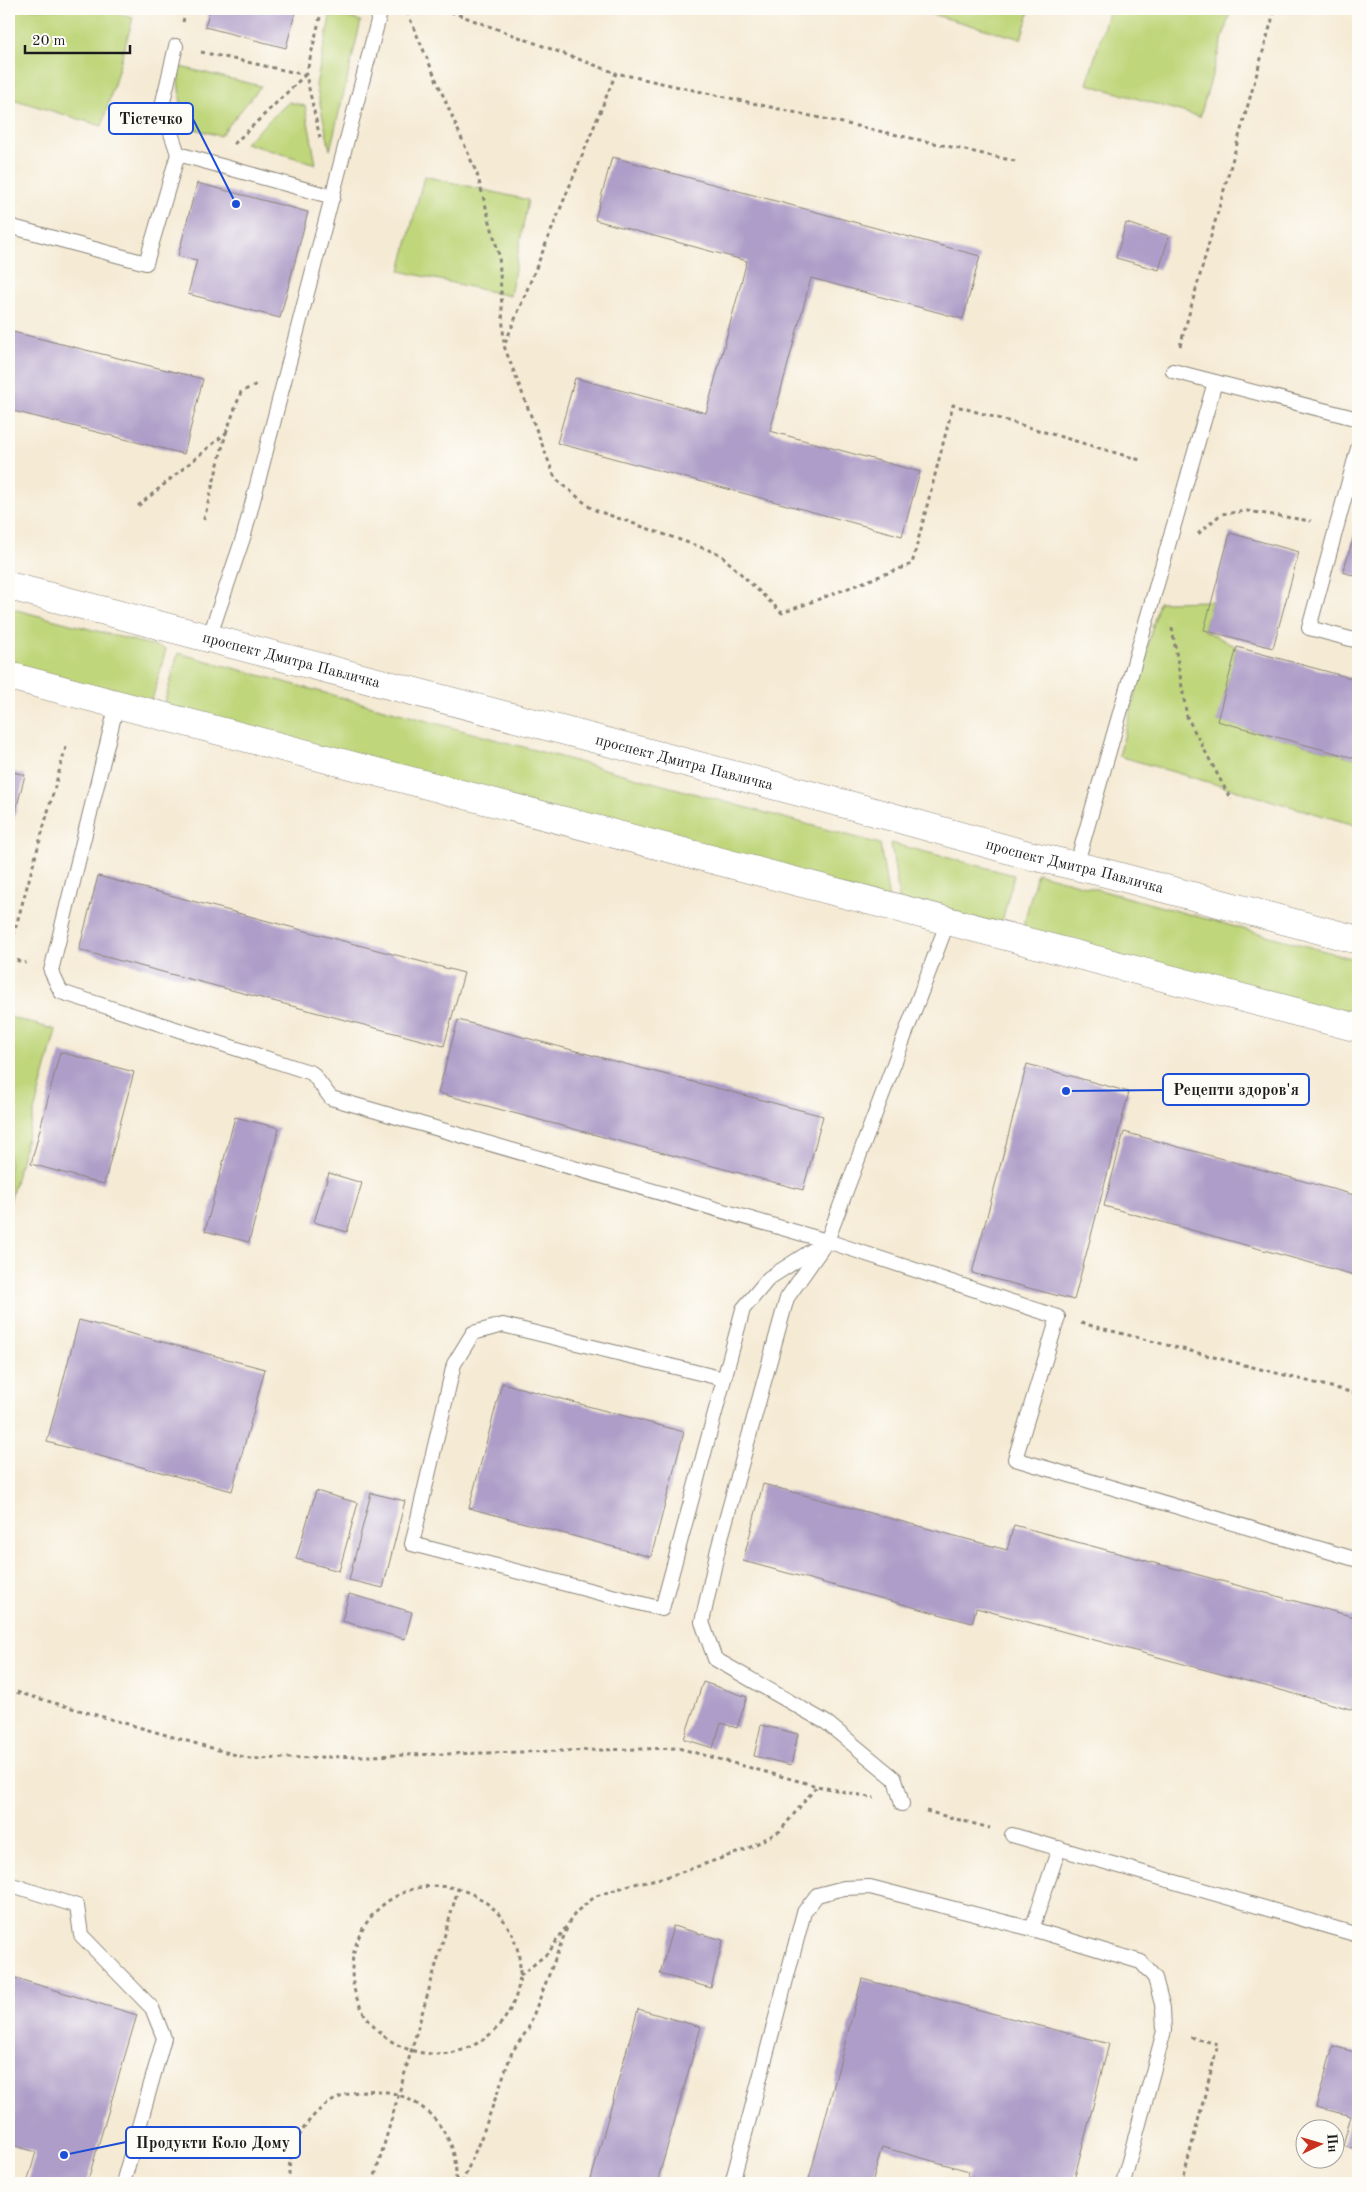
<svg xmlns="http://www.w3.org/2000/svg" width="1367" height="2192" viewBox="0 0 1367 2192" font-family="'Old Standard TT',serif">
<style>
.green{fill:#bfd67a;stroke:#6e794b}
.building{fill:#ae9dc8}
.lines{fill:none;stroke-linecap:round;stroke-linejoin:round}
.lane-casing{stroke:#888378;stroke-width:16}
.street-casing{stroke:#888378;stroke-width:29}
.path{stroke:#888378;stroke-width:3;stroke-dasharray:4 4;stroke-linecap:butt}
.lane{stroke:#fff;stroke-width:14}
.street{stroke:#fff;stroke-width:28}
.labels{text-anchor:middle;stroke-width:5;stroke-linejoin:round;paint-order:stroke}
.street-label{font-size:15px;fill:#1c1c1c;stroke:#fdfcf7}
.leader{fill:none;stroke:#1d4ed8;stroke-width:2}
.callout-dot{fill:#1d4ed8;stroke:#fdfcf7;stroke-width:2}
.callout{fill:#fdfcf7;stroke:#1d4ed8;stroke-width:2}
.callout-label{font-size:16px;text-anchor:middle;font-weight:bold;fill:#1c1c1c}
</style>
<rect width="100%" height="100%" fill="#fdfcf7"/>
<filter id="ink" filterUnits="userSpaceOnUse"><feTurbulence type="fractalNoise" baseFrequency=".02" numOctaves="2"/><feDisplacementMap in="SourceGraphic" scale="10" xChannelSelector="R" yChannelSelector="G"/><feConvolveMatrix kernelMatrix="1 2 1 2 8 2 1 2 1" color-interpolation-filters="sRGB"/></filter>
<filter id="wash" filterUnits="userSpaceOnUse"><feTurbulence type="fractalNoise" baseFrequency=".0096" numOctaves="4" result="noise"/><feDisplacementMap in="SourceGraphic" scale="20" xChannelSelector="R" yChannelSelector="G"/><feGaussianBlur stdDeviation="1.12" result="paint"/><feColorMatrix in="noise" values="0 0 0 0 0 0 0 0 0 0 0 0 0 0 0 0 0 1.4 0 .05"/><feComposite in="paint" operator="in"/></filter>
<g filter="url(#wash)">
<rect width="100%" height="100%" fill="#f5ead4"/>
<!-- green -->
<g class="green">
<polygon points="9,9 103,9 133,18 102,126 9,98"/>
<polygon points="913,9 1030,9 1021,39"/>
<polygon points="1109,9 1231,9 1200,117 1087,84"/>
<polygon points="331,13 361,21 330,150 316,85"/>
<polygon points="176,66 261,86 220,136 184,126"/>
<polygon points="289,102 305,106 316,164 245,143"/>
<polygon points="424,176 528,200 510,296 400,271"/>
<polygon points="1212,601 1204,630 1237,647 1218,721 1358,759 1358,826 1119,756 1159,602"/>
<polygon points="9,608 166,649 151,704 9,666"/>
<polygon points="178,653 880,844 889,900 164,705"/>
<polygon points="891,843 1014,875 999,933 900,904"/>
<polygon points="1037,873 1358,960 1358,1020 1022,931"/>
<polygon points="9,1017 56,1030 9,1205"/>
</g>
<g id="blocks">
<!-- building -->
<g class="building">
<polygon points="210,9 296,9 286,48 205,27"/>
<polygon points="612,157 980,256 963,319 811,278 770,431 920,472 902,536 557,443 575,378 706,413 747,261 595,220"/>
<polygon points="197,183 308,212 280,318 188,294 197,260 178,256"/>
<polygon points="1126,223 1169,236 1159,270 1116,258"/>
<polygon points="9,331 203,379 184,454 9,410"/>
<polygon points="1358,522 1358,577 1343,572"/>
<polygon points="1230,533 1299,552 1273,648 1204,630"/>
<polygon points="1237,647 1358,680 1358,759 1217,721"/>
<polygon points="9,771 25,775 9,837"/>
<polygon points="98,876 464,973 444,1046 79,950"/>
<polygon points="458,1020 823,1116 803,1190 438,1093"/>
<polygon points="60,1052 134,1072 104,1184 31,1164"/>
<polygon points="1027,1064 1129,1092 1074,1300 972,1273"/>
<polygon points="235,1117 279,1128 249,1242 205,1231"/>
<polygon points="1124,1132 1358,1196 1358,1276 1104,1206"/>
<polygon points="329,1173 362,1183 347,1232 314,1222"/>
<polygon points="79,1320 265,1369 232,1491 47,1442"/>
<polygon points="502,1383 684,1432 651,1557 469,1508"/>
<polygon points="763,1484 1007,1550 1014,1525 1358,1618 1358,1711 976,1608 972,1623 743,1561"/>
<polygon points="316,1491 358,1503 339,1571 296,1559"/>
<polygon points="371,1493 405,1501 383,1588 349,1580"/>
<polygon points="349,1594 412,1612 405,1639 342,1621"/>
<polygon points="703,1682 747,1697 737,1728 721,1723 713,1748 684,1739"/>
<polygon points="761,1725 798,1734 791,1765 754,1756"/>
<polygon points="673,1926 723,1940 711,1988 660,1974"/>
<polygon points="9,1976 137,2015 87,2183 27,2183 36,2152 9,2144"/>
<polygon points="862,1979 1109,2044 1073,2183 966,2183 969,2171 882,2147 872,2183 808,2183"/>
<polygon points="638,2009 701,2027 657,2183 590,2183"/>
<polygon points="1333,2046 1358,2053 1358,2150 1343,2145 1351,2116 1316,2107"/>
</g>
</g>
</g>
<g filter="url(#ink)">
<use href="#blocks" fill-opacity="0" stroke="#888378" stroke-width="1"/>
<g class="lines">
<defs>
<g id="lane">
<polyline points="176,46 162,106 178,154"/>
<polyline points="9,226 146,263 178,154 333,197"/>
<polyline points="1173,371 1358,419"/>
<polyline points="1358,448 1309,628 1358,641"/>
<polyline points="209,638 244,535 381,9"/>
<polyline points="117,704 51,971 61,992 312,1073 331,1098 827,1241 1058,1317 1015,1459 1358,1560"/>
<polyline points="1076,866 1215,382"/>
<polyline points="724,1379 503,1325 473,1333 454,1364 412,1544 662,1609 743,1309 769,1278 827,1241"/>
<polyline points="902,1804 895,1779 827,1723 715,1659 702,1622 718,1549 787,1298 827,1241 948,921"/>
<polyline points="1012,1835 1358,1935"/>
<polyline points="9,1884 77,1906 81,1935 152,2008 164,2038 123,2183"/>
<polyline points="1032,1929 1059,1848"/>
<polyline points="732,2183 804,1912 817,1895 844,1888 870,1887 1032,1929 1141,1962 1155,1978 1163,2008 1164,2031 1123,2183"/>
</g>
<g id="street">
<path id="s1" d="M9 586 853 806 1028 855 1102 872 1358 940"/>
<polyline points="9,676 1358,1028"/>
</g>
</defs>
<!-- lane casing -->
<use href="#lane" class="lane-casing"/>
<!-- street casing -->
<use href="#street" class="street-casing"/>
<!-- path -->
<g class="path">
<polyline points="443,9 616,73"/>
<polyline points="407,12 477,174 499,255 504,345"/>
<polyline points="183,22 186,9"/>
<polyline points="201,52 306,75"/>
<polyline points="320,138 306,75 322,9"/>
<polyline points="234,144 305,75"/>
<polyline points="1015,161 616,73 504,346 555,478 592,509 720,554 782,613 912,564 953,405 1140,460"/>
<polyline points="1180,346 1275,9"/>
<polyline points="226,433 241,392 257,384"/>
<polyline points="138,506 226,433 203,523"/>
<polyline points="1198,534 1221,514 1247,511 1311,521"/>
<polyline points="1172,628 1187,717 1231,800"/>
<polyline points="9,951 66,747"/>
<polyline points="9,958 26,963"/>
<polyline points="1081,1323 1358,1394"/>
<polyline points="9,1690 250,1759 678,1748 817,1786 874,1798"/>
<polyline points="926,1811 990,1828"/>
<circle cx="436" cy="1970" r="84"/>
<polyline points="520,1976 549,1952 576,1912 596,1896 630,1885 670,1876 745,1850 780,1831 817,1786"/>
<path d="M290 2183C287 2169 291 2152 298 2139 328 2074 416 2075 448 2139 456 2153 456 2168 456 2183"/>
<polyline points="373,2183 458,1889"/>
<polyline points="462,2183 483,2133 512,2052 528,2029 567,1928"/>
<polyline points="1182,2183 1218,2044 1189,2037"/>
</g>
<!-- lane -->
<use href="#lane" class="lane"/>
<!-- street -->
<use href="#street" class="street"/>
</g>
</g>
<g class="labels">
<!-- street labels -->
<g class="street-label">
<text dy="5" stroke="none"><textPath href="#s1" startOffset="292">проспект Дмитра Павличка</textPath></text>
<text dy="5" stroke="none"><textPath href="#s1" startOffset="698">проспект Дмитра Павличка</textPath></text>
<text dy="5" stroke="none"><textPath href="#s1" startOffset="1102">проспект Дмитра Павличка</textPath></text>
</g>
</g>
<!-- callouts -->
<path class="leader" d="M236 204L193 119M1066 1091L1163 1090M64 2155L126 2142"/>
<g class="callout-dot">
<circle cx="236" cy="204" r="5"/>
<circle cx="1066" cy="1091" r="5"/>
<circle cx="64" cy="2155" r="5"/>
</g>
<g class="callout">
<rect x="109" y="103" width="84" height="31" rx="5"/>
<rect x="1163" y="1074" width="146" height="31" rx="5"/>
<rect x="126" y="2127" width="174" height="31" rx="5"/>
</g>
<g class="callout-label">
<text x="151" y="124">Тістечко</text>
<text x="1236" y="1095">Рецепти здоров'я</text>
<text x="213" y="2148">Продукти Коло Дому</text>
</g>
<!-- margin -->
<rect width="1367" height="2192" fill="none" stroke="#fdfcf7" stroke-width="30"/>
<!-- north arrow -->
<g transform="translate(1320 2144) rotate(85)"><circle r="24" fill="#fdfcf7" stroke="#a3a29f"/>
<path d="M0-4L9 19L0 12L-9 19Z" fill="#c8321e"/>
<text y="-8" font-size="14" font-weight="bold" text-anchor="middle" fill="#1c1c1c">Пн</text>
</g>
<!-- scale -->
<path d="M25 45v8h105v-8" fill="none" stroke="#1c1c1c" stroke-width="2.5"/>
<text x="32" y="45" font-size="15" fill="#1c1c1c" stroke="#fdfcf7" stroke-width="4" paint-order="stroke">20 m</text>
</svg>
